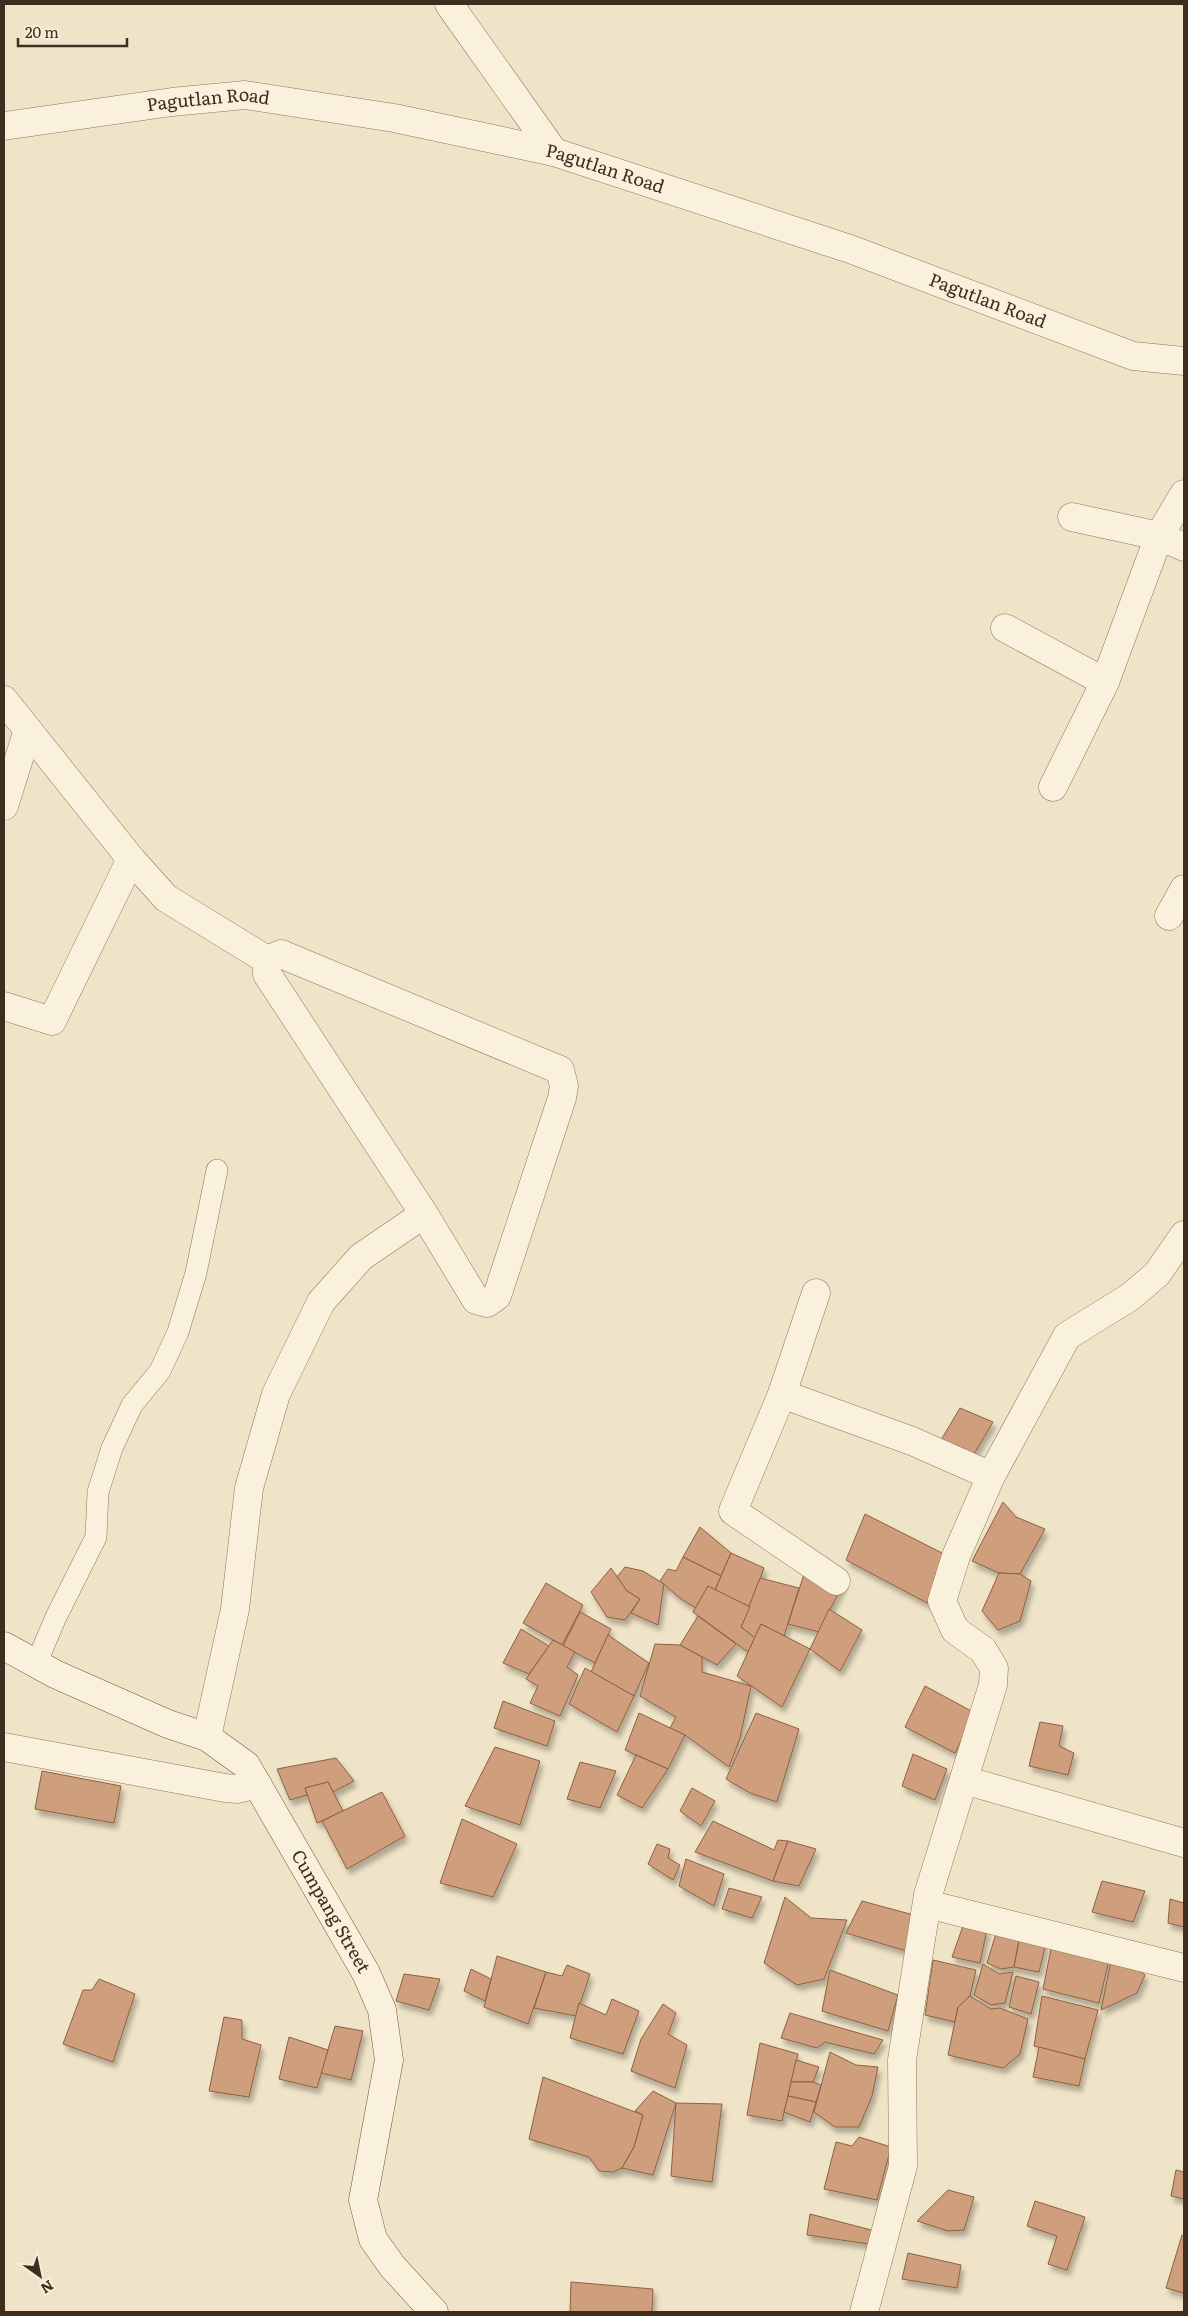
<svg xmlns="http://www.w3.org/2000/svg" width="1188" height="2316" viewBox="0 0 1188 2316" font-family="Literata,serif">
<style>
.building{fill:#cf9f7d;stroke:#8d5f41;filter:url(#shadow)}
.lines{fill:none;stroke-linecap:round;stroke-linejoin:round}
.lane-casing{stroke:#8d765c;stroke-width:22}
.street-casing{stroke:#8d765c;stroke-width:29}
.secondary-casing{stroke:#6f573f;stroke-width:29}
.lane{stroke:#faf1dc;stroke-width:21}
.street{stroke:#faf1dc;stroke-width:28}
.secondary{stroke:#faf1dc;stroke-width:28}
.labels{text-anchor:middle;stroke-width:5;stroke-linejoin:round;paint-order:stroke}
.street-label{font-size:18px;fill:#3d2e20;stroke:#f7eed8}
</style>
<defs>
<filter id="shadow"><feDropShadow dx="3" dy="5.5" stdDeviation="2.5" flood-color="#0004"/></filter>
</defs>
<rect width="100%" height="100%" fill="#f0e4c8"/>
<!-- building -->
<g class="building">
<polygon points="960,1408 993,1422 972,1457 941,1440"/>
<polygon points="1003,1502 1016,1517 1045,1529 1020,1574 999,1573 972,1561"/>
<polygon points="865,1514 946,1555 929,1604 846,1560"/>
<polygon points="700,1527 731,1553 721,1576 683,1557"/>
<polygon points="731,1553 764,1568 750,1607 715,1590"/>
<polygon points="683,1557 721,1576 715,1590 708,1586 696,1608 681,1599 660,1581 668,1569 676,1571"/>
<polygon points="625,1567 643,1571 664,1584 658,1625 631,1613 640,1599 627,1591 617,1577"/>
<polygon points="611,1568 627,1591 640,1599 625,1620 607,1617 591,1592"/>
<polygon points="805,1571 843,1584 819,1632 788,1624"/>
<polygon points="999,1573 1020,1574 1031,1581 1020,1621 998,1630 982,1611"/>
<polygon points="760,1578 799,1588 784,1636 761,1624 755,1638 741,1627"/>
<polygon points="546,1583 583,1605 562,1645 523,1623"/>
<polygon points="708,1586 750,1607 741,1627 755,1638 748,1652 693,1612"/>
<polygon points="829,1609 862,1630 840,1671 810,1649"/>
<polygon points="580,1612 611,1629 595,1663 563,1646"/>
<polygon points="698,1616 736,1644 717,1665 680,1645"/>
<polygon points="761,1624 810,1649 782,1707 737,1676"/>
<polygon points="521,1629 549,1646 529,1674 503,1663"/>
<polygon points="608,1635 649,1663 634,1696 591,1672"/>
<polygon points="553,1640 575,1652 567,1667 578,1675 560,1716 530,1703 538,1686 526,1679"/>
<polygon points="655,1644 680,1645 702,1657 702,1672 751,1686 740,1738 729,1767 685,1735 670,1728 676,1717 640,1696"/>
<polygon points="585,1668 634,1696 617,1732 569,1704"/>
<polygon points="925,1686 975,1713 955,1753 905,1727"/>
<polygon points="503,1701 555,1721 547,1746 494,1728"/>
<polygon points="639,1713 685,1735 668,1769 625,1750"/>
<polygon points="756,1713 799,1729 777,1802 750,1793 726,1779"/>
<polygon points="1040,1722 1063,1726 1059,1746 1074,1753 1068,1775 1029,1766"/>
<polygon points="495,1747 540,1761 520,1825 465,1806"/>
<polygon points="913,1754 947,1769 935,1800 902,1786"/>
<polygon points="636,1755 668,1769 642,1808 617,1795"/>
<polygon points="336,1758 354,1781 333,1792 328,1782 305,1788 307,1795 290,1800 277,1769"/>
<polygon points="580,1762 616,1771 600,1808 567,1799"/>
<polygon points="42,1771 121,1786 114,1823 35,1809"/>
<polygon points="328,1782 343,1811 317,1823 305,1788"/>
<polygon points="692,1788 715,1801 701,1826 680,1811"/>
<polygon points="382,1792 405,1836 347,1869 322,1821"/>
<polygon points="462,1819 517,1844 493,1897 440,1883"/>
<polygon points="713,1821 774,1850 778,1840 788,1841 773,1881 695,1852"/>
<polygon points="788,1841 816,1849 799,1886 773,1881"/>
<polygon points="657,1844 670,1849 668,1858 680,1865 673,1880 648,1864"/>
<polygon points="686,1859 724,1874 714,1906 679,1886"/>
<polygon points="1102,1881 1145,1891 1133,1922 1092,1912"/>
<polygon points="729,1888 762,1897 752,1918 722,1909"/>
<polygon points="785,1897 811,1918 847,1920 824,1979 797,1985 764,1963"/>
<polygon points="1170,1899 1184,1903 1184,1927 1168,1923"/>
<polygon points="862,1901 921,1917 910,1952 846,1933"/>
<polygon points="964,1923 987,1929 980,1963 952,1957"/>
<polygon points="997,1930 1020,1935 1014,1967 1001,1969 987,1963"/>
<polygon points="1020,1935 1046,1943 1039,1972 1014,1967"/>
<polygon points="1053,1939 1110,1955 1099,2003 1043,1989"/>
<polygon points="1113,1951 1145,1975 1137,1993 1101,2010"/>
<polygon points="497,1956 546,1972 528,2024 484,2007"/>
<polygon points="933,1960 976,1970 970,1996 958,2007 955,2022 925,2015"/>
<polygon points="983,1964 999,1974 1013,1972 1005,2003 991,2005 974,1995"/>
<polygon points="567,1965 590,1974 576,2016 534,2008 546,1972 562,1976"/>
<polygon points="471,1969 491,1979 485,2001 464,1991"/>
<polygon points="830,1970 898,1995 888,2031 822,2011"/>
<polygon points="404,1974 440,1979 429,2010 396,2001"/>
<polygon points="1016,1976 1039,1982 1031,2014 1009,2007"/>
<polygon points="99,1979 135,1994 113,2062 63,2044 83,1990 92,1990"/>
<polygon points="970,1996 991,2009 1000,2008 1028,2019 1020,2054 1003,2068 948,2055 958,2007"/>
<polygon points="1042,1996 1098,2010 1085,2059 1034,2046"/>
<polygon points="612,1999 639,2011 623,2054 570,2038 579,2003 606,2015"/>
<polygon points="663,2004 676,2013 668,2034 687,2045 675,2088 631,2071 641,2039"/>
<polygon points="790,2013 827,2024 883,2040 874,2054 825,2042 817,2048 781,2038"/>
<polygon points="224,2017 242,2020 242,2039 261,2045 249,2097 209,2091"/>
<polygon points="335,2026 363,2031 351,2080 321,2073"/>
<polygon points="289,2037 328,2050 317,2088 279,2079"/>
<polygon points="760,2043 798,2054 782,2121 747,2115"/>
<polygon points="1039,2047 1085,2059 1079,2086 1033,2077"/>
<polygon points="830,2052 856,2065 878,2067 872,2096 859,2127 835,2127 814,2112"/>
<polygon points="796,2060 819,2067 813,2082 791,2082"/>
<polygon points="543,2077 643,2115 634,2147 622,2168 613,2172 599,2171 589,2157 529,2139"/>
<polygon points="791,2082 813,2082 821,2085 816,2102 788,2096"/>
<polygon points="653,2091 676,2103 653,2175 622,2168 634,2147 643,2115 635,2111"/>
<polygon points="788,2096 816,2102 810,2122 784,2112"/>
<polygon points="676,2103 722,2104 712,2182 671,2176"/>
<polygon points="859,2137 891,2147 877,2200 824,2189 836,2142 852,2146"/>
<polygon points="1176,2170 1184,2172 1184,2199 1171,2196"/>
<polygon points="948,2190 974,2197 964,2230 948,2231 917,2221"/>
<polygon points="1035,2201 1085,2217 1067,2270 1048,2264 1057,2236 1027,2226"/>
<polygon points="810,2214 875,2231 869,2244 807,2235"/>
<polygon points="1182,2235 1184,2236 1184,2293 1166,2288"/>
<polygon points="908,2253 961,2265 957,2288 902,2279"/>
<polygon points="571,2282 653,2289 652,2312 570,2312"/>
</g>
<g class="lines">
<defs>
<polyline id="lane" points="36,1664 56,1617 96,1537 98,1492 112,1448 132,1405 160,1371 178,1332 196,1273 217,1170"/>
<g id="street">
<polyline points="449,4 554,152"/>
<path id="s1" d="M4 126 172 102 245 95 394 118 554 152 850 249 1133 356 1184 361"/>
<polyline points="1072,517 1159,536 1184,547"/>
<polyline points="1005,628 1105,682"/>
<polyline points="4,700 131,859 166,898 267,960 281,954 560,1070 564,1086 562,1098 497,1296 487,1303 476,1300 424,1214 267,974 267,960"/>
<polyline points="1053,787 1105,682 1159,536 1184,494"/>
<polyline points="4,806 28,730"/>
<polyline points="1169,916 1184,889"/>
<polyline points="4,1006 52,1021 131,859"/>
<polyline points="816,1293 782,1394 733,1511 836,1581"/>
<polyline points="782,1394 912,1441 991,1476"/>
<polyline points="207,1737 235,1609 249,1488 276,1394 321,1302 361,1257 424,1214"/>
<polyline points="4,1747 225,1788 238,1789 257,1784"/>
<polyline points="964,1780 1184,1843"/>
<polyline points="927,1904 1184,1968"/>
<polyline points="864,2312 903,2166 902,2060 928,1895 993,1685 994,1668 983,1650 955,1630 942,1601 956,1556 991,1476 1067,1336 1130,1297 1157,1274 1184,1235"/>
</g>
<g id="secondary">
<path id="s2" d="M4 1646 55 1674 168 1724 207 1737 246 1765 366 1973 382 2010 389 2060 363 2200 373 2239 392 2266 434 2312"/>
</g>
</defs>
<!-- lane casing -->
<use href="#lane" class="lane-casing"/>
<!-- street casing -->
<use href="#street" class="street-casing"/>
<!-- secondary casing -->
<use href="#secondary" class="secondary-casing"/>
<!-- lane -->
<use href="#lane" class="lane"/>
<!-- street -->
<use href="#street" class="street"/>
<!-- secondary -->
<use href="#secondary" class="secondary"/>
</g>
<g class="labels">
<!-- street labels -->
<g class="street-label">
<text dy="6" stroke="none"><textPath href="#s1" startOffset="206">Pagutlan Road</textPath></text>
<text dy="6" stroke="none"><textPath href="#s1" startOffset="611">Pagutlan Road</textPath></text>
<text dy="6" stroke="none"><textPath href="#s1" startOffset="1016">Pagutlan Road</textPath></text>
<text dy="6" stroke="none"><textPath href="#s2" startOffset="440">Cumpang Street</textPath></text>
</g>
</g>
<!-- border -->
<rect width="1188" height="2316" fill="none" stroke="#3d2e20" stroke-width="10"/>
<!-- north arrow -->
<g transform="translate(40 2276) rotate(147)" stroke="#f7eed8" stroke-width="4" paint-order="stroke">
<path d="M0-4L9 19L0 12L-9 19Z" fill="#3d2e20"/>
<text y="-8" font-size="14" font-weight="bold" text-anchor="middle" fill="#3d2e20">N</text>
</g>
<!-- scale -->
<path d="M18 38v8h109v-8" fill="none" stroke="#3d2e20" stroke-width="2.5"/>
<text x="25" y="38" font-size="15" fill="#3d2e20" stroke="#f7eed8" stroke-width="4" paint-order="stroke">20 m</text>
</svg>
